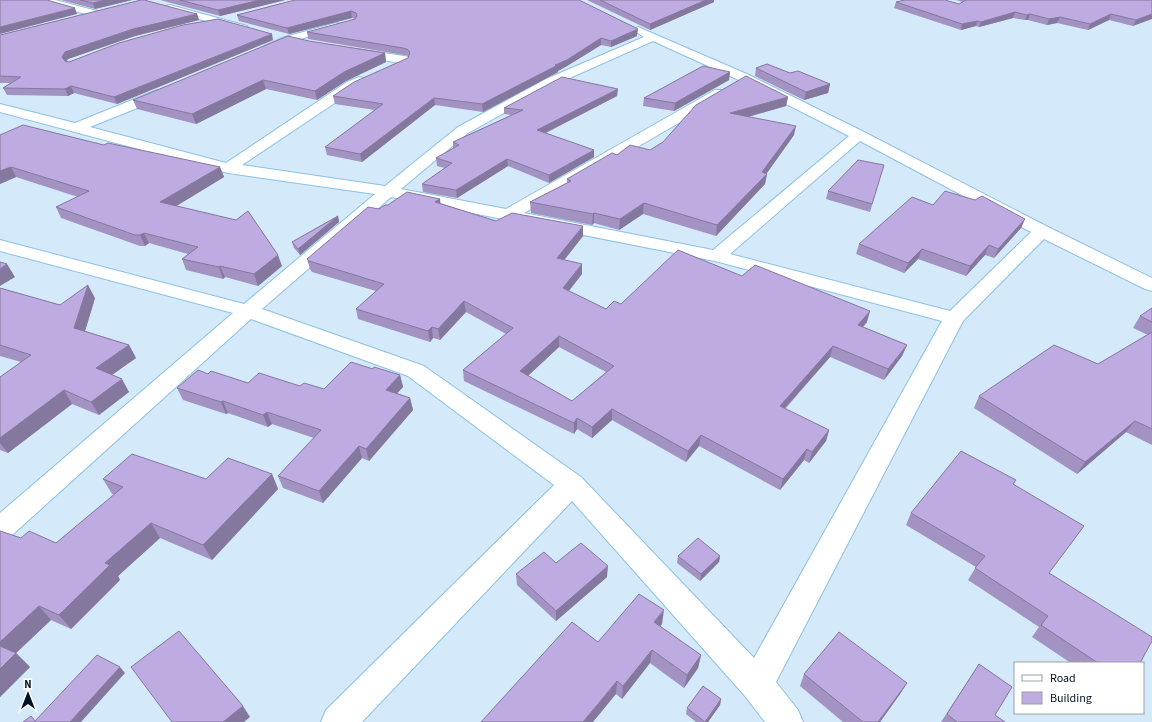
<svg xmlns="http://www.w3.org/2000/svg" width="1152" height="722" viewBox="0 0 1152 722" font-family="'Source Sans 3',sans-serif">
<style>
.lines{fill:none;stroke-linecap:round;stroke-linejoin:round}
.minor-casing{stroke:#8cc1e7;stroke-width:2}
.minor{fill:#fff;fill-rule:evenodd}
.wall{fill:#a393c2;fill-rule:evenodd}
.shaded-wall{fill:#85789e}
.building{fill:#beabe1;stroke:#85789e;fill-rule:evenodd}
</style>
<rect width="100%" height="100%" fill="#d4e9f9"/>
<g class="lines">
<defs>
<g id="minor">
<polygon points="39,0 55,0 101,12 102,14 97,17 41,2"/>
<polygon points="170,5 247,26 248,28 243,31 166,10 165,8 166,6"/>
<polygon points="336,23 340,24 341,26 340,28 293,41 272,50 264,50 262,48 264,46 285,37"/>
<path d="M638 27 749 75 864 132 1048 227 1152 278V291L1145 289 1044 239 963 321 776 682 798 710 803 722H765L745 696 572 501 362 722H321L326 710 554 485 408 376 251 319 10 537 0 540V513L233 313 0 251V240L244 304 375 194 228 173 0 112V104L75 123 157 90H167L168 93 167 96 90 127 226 163 347 82 359 77 363 78 365 81 363 84 242 165 385 186 458 127 546 79 644 37 633 30ZM653 41 741 81 849 136 713 250 524 213 725 96 726 93 725 90H715L506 209 401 189 468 133 554 85ZM860 141 1031 232 950 311 730 254ZM391 197 715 261 942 321 754 658 581 477 424 366 262 309Z"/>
<polygon points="356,49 404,56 408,57 410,60 408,63 404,64 352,54 350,52 352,50"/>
</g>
</defs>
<!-- minor casing -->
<use href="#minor" class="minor-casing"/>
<!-- minor -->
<use href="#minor" class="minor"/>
</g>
<!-- wall -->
<g class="wall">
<polygon points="61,0 132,0 95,9"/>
<polygon points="160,0 285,0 220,16"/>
<polygon points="295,0 637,36 611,47 601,45 567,66 558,71 558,72 483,112 435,105 362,162 327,155 325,147 375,110 335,104 333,96 408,58 409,56 404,55 308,39 307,32 356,19 352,18 289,34 239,21 237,15"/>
<polygon points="587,0 714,0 714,2 650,30"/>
<polygon points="956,0 1152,0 1133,26 1109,20 1088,30 1057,23 1047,25 1028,20 1025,20 1013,18 979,27 976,26 961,30 894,8 896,2 959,4 963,2"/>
<polygon points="197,14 199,20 135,36 68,59 66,61 69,62 273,40 117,104 74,93 68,96 7,95 3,88 10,83 0,83 0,35"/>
<polygon points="309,41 385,53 386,62 346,81 317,100 266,89 196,124 137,109 133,100"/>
<polygon points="756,68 790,73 830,84 828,93 804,100 755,76"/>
<polygon points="730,72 729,80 674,111 643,106 644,98"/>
<polygon points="617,96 546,133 594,157 549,183 508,166 457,198 423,192 422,184 445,168 437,166 436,158 453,148 453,142 511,115 504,114 504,108"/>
<polygon points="788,97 786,106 748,117 794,135 767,173 767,174 765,184 716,236 643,214 619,230 594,223 592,225 531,213 530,202 567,183 567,179 617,155 650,150"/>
<polygon points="0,135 104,145 220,167 224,177 176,206 282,266 258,286 225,277 223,279 186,270 182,259 188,254 149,243 145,246 140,246 61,218 56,207 78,197 16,177 0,184"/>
<polygon points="884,165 870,212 826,199 828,191"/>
<path d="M440 199V203L496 221 583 236 564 260 582 274 569 291 606 309 621 304 742 276 867 322 863 327 907 345 902 356 884 380 830 357 785 409 829 430 826 441 809 463 804 460 780 490 699 446 686 462 612 420 592 438 577 429 574 434 464 381 463 370 506 334 466 312 440 340 433 338 430 342 358 319 356 309 376 291 312 272 310 269 307 259 379 209 388 205ZM559 347 606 372 572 401 528 376Z"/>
<polygon points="933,205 1025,219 1021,228 994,258 985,255 966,276 918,259 904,273 856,254 859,244"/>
<polygon points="338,216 339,222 300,255 294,248 292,242"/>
<polygon points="0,288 60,305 95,298 85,331 129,345 136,358 112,375 129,392 99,415 72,404 8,453 0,450 0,377 21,362 0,356"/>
<polygon points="1152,308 1152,445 1126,432 1077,474 974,408 979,396 1098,364 1148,335 1133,328 1140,316"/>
<polygon points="373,369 400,375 403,387 397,393 410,398 413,410 369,461 362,458 323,503 283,488 278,476 314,438 272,424 268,427 228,413 226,414 183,400 177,388 208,374 248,383 300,386 324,389"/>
<polygon points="272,474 278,489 212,560 160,538 118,576 120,580 71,629 51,620 16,653 30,667 0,697 0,531 21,538 56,543 114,495 112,494 103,479 206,479"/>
<polygon points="1013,485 1084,526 1049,573 1140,663 1071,663 1032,637 1039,627 968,580 976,567 906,525 911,513"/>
<polygon points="678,556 720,556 719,562 700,581 677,563"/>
<polygon points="556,563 607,577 556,621 517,585 516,574"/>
<polygon points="662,624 660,626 701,655 698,668 684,688 650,663 622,699 616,694 598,642"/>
<polygon points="979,664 995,715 1005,722 941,722"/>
<polygon points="804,674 907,683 900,694 880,722 843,722 800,686"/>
<polygon points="721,699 720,705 708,722 696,722 686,714 687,708"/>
</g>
<!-- shaded-wall -->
<g class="shaded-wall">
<polygon points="106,0 132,0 95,9 93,3"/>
<polygon points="260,0 285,0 220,16 218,10"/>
<polygon points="706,0 714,0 714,2 650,30 650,24"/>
<polygon points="75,8 77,14 0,34 0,27"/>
<polygon points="351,11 352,18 289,34 287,28"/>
<polygon points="1015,12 1013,18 979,27 981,22"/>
<polygon points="197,14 199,20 135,36 68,59 65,64 62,57 65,52 133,29"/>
<polygon points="1030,14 1028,20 1025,20 1027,15"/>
<polygon points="1111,14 1109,20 1088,30 1090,24"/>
<polygon points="1152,14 1152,19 1133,26 1136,20"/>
<polygon points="1060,17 1057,23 1047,25 1049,19"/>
<polygon points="977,21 976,26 961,30 962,24"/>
<polygon points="638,29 637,36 611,47 611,41"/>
<polygon points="272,34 273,40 117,104 114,97"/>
<polygon points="601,38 601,45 567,66 558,71 558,72 483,112 482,104 555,65"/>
<polygon points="385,53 386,62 346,81 317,100 315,91 344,72"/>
<polygon points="730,72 729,80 674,111 675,103"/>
<polygon points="263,80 266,89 196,124 192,114"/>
<polygon points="830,84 828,93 804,100 806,92"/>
<polygon points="71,86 74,93 68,96 65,89"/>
<polygon points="618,89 617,96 537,137 537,130"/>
<polygon points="788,97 786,106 729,122 730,113"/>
<polygon points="434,98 435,105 362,162 360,154"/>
<polygon points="796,126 794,135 764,177 767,174 765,184 716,236 717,225 762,172"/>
<polygon points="594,150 594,157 549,183 549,175"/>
<polygon points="507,159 508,166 457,198 456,190"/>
<polygon points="11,167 16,177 0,184 0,171"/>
<polygon points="220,167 224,177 165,213 160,202"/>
<polygon points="440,199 441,208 435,202"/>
<polygon points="644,203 643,214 619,230 620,219"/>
<polygon points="594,213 594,223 592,225 593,214"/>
<polygon points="338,216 339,222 300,255 298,249"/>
<polygon points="1025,219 1021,228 994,258 998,249"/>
<polygon points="583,226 583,236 558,268 557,258"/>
<polygon points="144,233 149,243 145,246 140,235"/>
<polygon points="989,245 985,255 966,276 970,266"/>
<polygon points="922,249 918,259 904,273 908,263"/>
<polygon points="278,255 282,266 258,286 254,274"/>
<polygon points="7,264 15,277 0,286 0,269"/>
<polygon points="582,264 582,274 563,298 563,288"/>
<polygon points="220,266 225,277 223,279 219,267"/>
<polygon points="88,285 95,298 82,341 74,328"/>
<polygon points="464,301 466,312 440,340 438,329"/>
<polygon points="870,311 867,322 855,336 858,325"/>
<polygon points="432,327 433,338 430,342 428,331"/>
<polygon points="559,336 559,347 521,382 520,371"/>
<polygon points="129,345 136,358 103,381 96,368"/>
<polygon points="907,345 902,356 884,380 888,369"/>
<polygon points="833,346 830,357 777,417 780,406"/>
<polygon points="400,375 403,387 389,402 386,390"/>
<polygon points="122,379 129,392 99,415 91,402"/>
<polygon points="64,390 72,404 8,453 0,443 0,438"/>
<polygon points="410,398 413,410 369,461 366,449"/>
<polygon points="223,401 228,413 226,414 221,402"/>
<polygon points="612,409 612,420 592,438 592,427"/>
<polygon points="267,412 272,424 268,427 263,415"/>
<polygon points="577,418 577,429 574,434 574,423"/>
<polygon points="1135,421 1126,432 1077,474 1085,462"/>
<polygon points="829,430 826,441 809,463 812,452"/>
<polygon points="701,435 699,446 686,462 688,451"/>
<polygon points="359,446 362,458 323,503 319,491"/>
<polygon points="807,449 804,460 780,490 783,479"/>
<polygon points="272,474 278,489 212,560 203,545"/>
<polygon points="151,523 160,538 118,576 120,580 71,629 59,615 105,563"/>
<polygon points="720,556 719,562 700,581 701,574"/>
<polygon points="608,566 607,577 556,621 556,611"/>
<polygon points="39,606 51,620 16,653 30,667 0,697 0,642"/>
<polygon points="664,610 662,624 652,636 654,622"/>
<polygon points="652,650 650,663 622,699 623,686"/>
<polygon points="701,655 698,668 684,688 687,675"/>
<polygon points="120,667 125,673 81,722 70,722"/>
<polygon points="617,681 616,694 593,722 583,722"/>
<polygon points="907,683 900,694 880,722 878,722"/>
<polygon points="721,699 720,705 708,722 705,722"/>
<polygon points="243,706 250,717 244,722 223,722"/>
</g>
<!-- building -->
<g class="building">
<polygon points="0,0 47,0 75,8 0,27"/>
<polygon points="80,0 106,0 93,3"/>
<polygon points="141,0 144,0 197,14 133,29 65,52 62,57 65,61 69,62 119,43 183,25 218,19 272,34 114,97 71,86 65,89 3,88 21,77 0,76 0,35"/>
<polygon points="180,0 260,0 218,10"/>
<polygon points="295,0 579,0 638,29 611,41 601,38 567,60 555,65 558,65 482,104 434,98 360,154 325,147 383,104 333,96 354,82 408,58 410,52 407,49 403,48 307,32 355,19 357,16 356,13 351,11 287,28 237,15"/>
<polygon points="600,0 706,0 650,24"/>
<polygon points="905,0 945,0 959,4 966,0 1152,0 1152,14 1136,20 1111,14 1090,24 1060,17 1049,19 1030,14 1027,15 1015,12 981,22 977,21 962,24 896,2"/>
<polygon points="288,36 309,41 385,53 344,72 315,91 263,80 192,114 133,100"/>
<polygon points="767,64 790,73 798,71 830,84 806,92 756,68"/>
<polygon points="703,66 730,72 675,103 644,98"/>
<polygon points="746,76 788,97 730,113 796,126 762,172 767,174 717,225 644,203 620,219 594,213 593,214 530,202 571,181 567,179 612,153 617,155 630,145 650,150 663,142 696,105"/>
<polygon points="562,77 618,89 537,130 594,150 549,175 507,159 456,190 422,184 452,163 436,158 459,145 453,142 523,110 504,108"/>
<polygon points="23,125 104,145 108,143 220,167 160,202 236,220 248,211 278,255 254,274 220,266 219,267 182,259 198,247 144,233 140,235 135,235 56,207 89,191 11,167 0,171 0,135"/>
<polygon points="858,160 884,165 872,204 828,191"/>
<polygon points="945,191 975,200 982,196 1025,219 998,249 989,245 970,266 922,249 908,263 859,244 912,197 933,205"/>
<path d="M407 192 440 199 435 202 496 221 512 213 583 226 557 258 582 264 563 288 606 309 614 301 621 304 678 250 742 276 755 265 870 311 858 325 907 345 888 369 833 346 780 406 829 430 812 452 807 449 783 479 701 435 688 451 612 409 592 427 577 418 574 423 463 370 513 328 464 301 438 329 432 327 428 331 356 309 384 284 309 261 307 259 368 207 379 209 385 205H388ZM559 336 614 366 572 401 520 371Z"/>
<polygon points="338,216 298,249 292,242"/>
<polygon points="0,262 7,264 0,269"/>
<polygon points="88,285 74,328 129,345 96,368 122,379 91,402 64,390 0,438 0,377 31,355 0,345 0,288 60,305"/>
<polygon points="1152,308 1152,322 1140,316"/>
<polygon points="1152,332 1152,429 1135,421 1085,462 979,396 1054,345 1098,364"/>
<polygon points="351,362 373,369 374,367 400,375 386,390 410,398 366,449 359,446 319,491 278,476 321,430 267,412 263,415 223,401 221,402 177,388 198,370 208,374 211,371 248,383 259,373 300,386 304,383 324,389"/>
<polygon points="961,451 1016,480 1013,484 1084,526 1049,573 1152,637 1152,641 1140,663 1098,663 1041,625 1048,616 975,568 985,556 911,513"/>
<polygon points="132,454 206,479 228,458 272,474 203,545 151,523 105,563 110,565 59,615 39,606 0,642 0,531 21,538 29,531 56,543 123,487 103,479"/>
<polygon points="698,538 720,556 701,574 678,556"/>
<polygon points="581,543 608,566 556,611 516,574 544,552 556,563"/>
<polygon points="639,594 664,610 654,622 701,655 687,675 652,650 623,686 617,681 583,722 481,722 572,622 598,642"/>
<polygon points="179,631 243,706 223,722 172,722 131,667"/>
<polygon points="839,632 907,683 878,722 863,722 804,674"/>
<polygon points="0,646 16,653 0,669"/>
<polygon points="97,655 120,667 70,722 23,722 31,716 35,721"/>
<polygon points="979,664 1012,687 995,715 1005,722 957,722 947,714"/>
<polygon points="703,686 721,699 705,722 687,708"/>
</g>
<!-- legend -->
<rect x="1014" y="662" width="130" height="52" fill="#ffffff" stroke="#99a1a7"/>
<rect x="1022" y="675" width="20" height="6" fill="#ffffff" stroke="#99a1a7"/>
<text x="1050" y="682" font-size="12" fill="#011422">Road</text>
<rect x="1022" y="692" width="20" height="12" fill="#beabe1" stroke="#99a1a7"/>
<text x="1050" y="702" font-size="12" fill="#011422">Building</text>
<!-- north arrow -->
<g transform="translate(28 694)" stroke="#ffffff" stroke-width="3" paint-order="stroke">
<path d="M0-3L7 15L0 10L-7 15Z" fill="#011422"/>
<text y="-6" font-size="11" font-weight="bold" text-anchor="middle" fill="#011422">N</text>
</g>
</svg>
